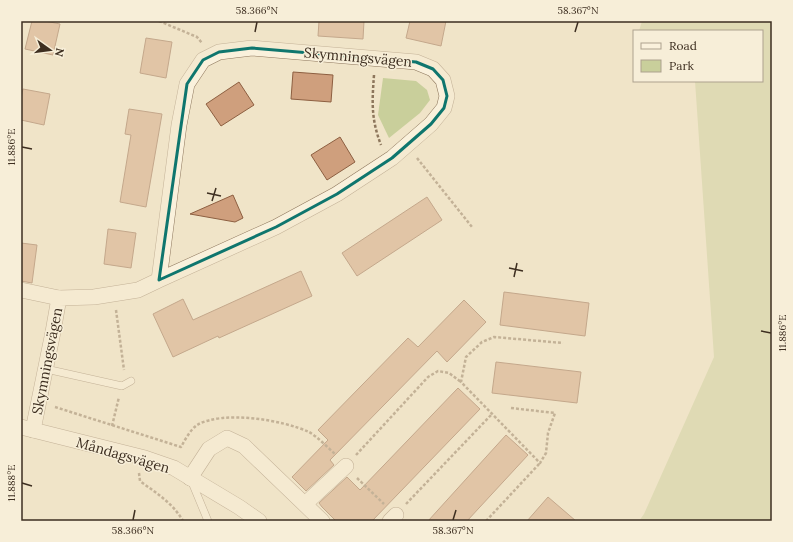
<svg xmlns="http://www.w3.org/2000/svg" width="793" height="542" viewBox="0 0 793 542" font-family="Lora,serif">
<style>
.green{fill:#c9cf9b}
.building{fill:#cf9f7d;stroke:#8d5f41}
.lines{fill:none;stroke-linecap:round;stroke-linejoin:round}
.lane-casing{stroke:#8d765c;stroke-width:8}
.street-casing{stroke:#8d765c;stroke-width:16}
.path{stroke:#8d765c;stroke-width:2.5;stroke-dasharray:3 2;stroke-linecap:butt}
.lane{stroke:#faf1dc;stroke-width:7}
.street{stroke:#faf1dc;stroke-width:15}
.marked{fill:none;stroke:#0f766e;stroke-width:3;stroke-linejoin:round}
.ticks{fill:none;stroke:#3d2e20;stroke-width:1.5}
.labels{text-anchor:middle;stroke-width:3;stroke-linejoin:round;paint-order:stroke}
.street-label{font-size:14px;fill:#3d2e20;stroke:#f7eed8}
.neatline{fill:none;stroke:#3d2e20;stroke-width:1.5}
.ticks-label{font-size:10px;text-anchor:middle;fill:#3d2e20}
</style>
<rect width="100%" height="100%" fill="#f0e4c8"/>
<!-- green -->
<g class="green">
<polygon points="642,21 772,21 772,521 639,521 644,514 714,357 695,81 762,81 762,31 639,31"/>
<polygon points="383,78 416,81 427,90 430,100 420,113 389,138 378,115"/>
</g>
<!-- building -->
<g class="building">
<polygon points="32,21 45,21 60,24 53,55 25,49"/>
<polygon points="319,21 364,21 363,39 318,36"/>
<polygon points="410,21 446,21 441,46 406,38"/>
<polygon points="146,38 172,42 166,78 140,73"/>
<polygon points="293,72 333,75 331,102 291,99"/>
<polygon points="239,82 254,105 221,126 206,104"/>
<polygon points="23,89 50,94 44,125 21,120 21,98"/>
<polygon points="129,109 162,114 146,207 120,202 131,135 125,134"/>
<polygon points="340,137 355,162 327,180 311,155"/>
<polygon points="233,195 243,218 235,222 190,214"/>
<polygon points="427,197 442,220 357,276 342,253"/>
<polygon points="108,229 136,233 131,268 104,264"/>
<polygon points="21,243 37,245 32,283 21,281"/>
<polygon points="301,271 312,296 219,338 218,336 173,357 153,314 183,299 193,320"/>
<polygon points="504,292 589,303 585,336 500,325"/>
<polygon points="464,300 486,322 447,362 437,351 330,460 334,465 306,491 292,477 328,440 318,430 408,338 418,347"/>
<polygon points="496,362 581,372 577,403 492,393"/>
<polygon points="458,388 480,409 372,521 336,521 322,507 319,503 347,477 360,490"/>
<polygon points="506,435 528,455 467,521 428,521"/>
<polygon points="548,497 576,521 527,521"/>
</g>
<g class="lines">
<defs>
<g id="lane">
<polyline points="46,369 122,386 131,381"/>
<polyline points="191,480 208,521"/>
</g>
<g id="street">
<polyline points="21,290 59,298"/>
<polyline points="21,427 145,458 174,468 239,507 259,521"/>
<polyline points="33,430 53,332 59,298 94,297 138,290 159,280 179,125 187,84 203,60 219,52 252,48 416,62 433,69 443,80 447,96 444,108 431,124 392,158 337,194 276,227 159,280"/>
<polyline points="190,478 209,449 227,438 244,446 322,521"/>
<polyline points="305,504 346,466"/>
<polyline points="390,521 396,515"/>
</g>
</defs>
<!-- lane casing -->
<use href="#lane" class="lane-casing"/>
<!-- street casing -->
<use href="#street" class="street-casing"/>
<!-- path -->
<g class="path">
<polyline points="159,21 197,37 202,43"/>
<path d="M374 75C372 102 371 119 381 145"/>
<polyline points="417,158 472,227"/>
<polyline points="116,310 124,370"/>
<path d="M55 407 181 447C185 440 190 430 197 425 223 410 283 420 309 432 318 437 327 447 335 454"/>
<polyline points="511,408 555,413 548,433 546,453 540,463 461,382 466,357 482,342 494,337 563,343"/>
<polyline points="112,426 119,397"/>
<polyline points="356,455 428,377 438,371 449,373 461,382"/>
<path d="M139 473 140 481C156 493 173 503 183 521"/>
<polyline points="357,478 384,504"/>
<polyline points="406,504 492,414"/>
<polyline points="486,521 540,463"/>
</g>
<!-- lane -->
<use href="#lane" class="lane"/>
<!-- street -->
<use href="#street" class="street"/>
</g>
<!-- marked area -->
<path d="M0 0H793V542H0ZM252 48 416 62 433 69 443 80 447 96 444 108 431 124 392 158 337 194 276 227 159 280 187 84 203 60 219 52Z" fill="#f0e4c8" fill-opacity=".55" fill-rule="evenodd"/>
<path class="marked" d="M252 48 416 62 433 69 443 80 447 96 444 108 431 124 392 158 337 194 276 227 159 280 187 84 203 60 219 52Z"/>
<!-- ticks -->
<path class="ticks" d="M255 32 257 22M575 32 578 22M22 147 32 149M207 193 221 196M212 201 216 188M509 268 523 271M514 277 517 263M761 331 771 333M22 483 32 486M133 520 135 510M453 520 456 510"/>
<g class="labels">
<!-- street labels -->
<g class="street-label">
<text transform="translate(358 57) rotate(5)" y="5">Skymningsvägen</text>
<text transform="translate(47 361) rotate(-79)" y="5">Skymningsvägen</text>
<text transform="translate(123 455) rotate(16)" y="5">Måndagsvägen</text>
</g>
</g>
<!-- border -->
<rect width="793" height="542" fill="none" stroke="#f7eed8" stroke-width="44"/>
<!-- legend -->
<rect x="633" y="30" width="130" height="52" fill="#f7eed8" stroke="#ada18e"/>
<rect x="641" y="43" width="20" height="6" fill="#faf1dc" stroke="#ada18e"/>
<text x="669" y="50" font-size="12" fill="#3d2e20">Road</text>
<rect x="641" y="60" width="20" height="12" fill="#c9cf9b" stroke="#ada18e"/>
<text x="669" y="70" font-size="12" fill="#3d2e20">Park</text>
<!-- north arrow -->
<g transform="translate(50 50) rotate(104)" stroke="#f7eed8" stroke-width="3" paint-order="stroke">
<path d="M0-3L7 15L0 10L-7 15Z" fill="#3d2e20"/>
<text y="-6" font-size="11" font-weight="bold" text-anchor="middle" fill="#3d2e20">N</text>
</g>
<rect x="22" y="22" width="749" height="498" class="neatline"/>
<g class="ticks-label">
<text x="257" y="14">58.366°N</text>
<text x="578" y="14">58.367°N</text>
<text transform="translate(11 147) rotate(-90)" y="4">11.886°E</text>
<text transform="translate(782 333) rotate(-90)" y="4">11.886°E</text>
<text transform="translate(11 483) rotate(-90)" y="4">11.888°E</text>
<text x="133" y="534">58.366°N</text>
<text x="453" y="534">58.367°N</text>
</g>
</svg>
